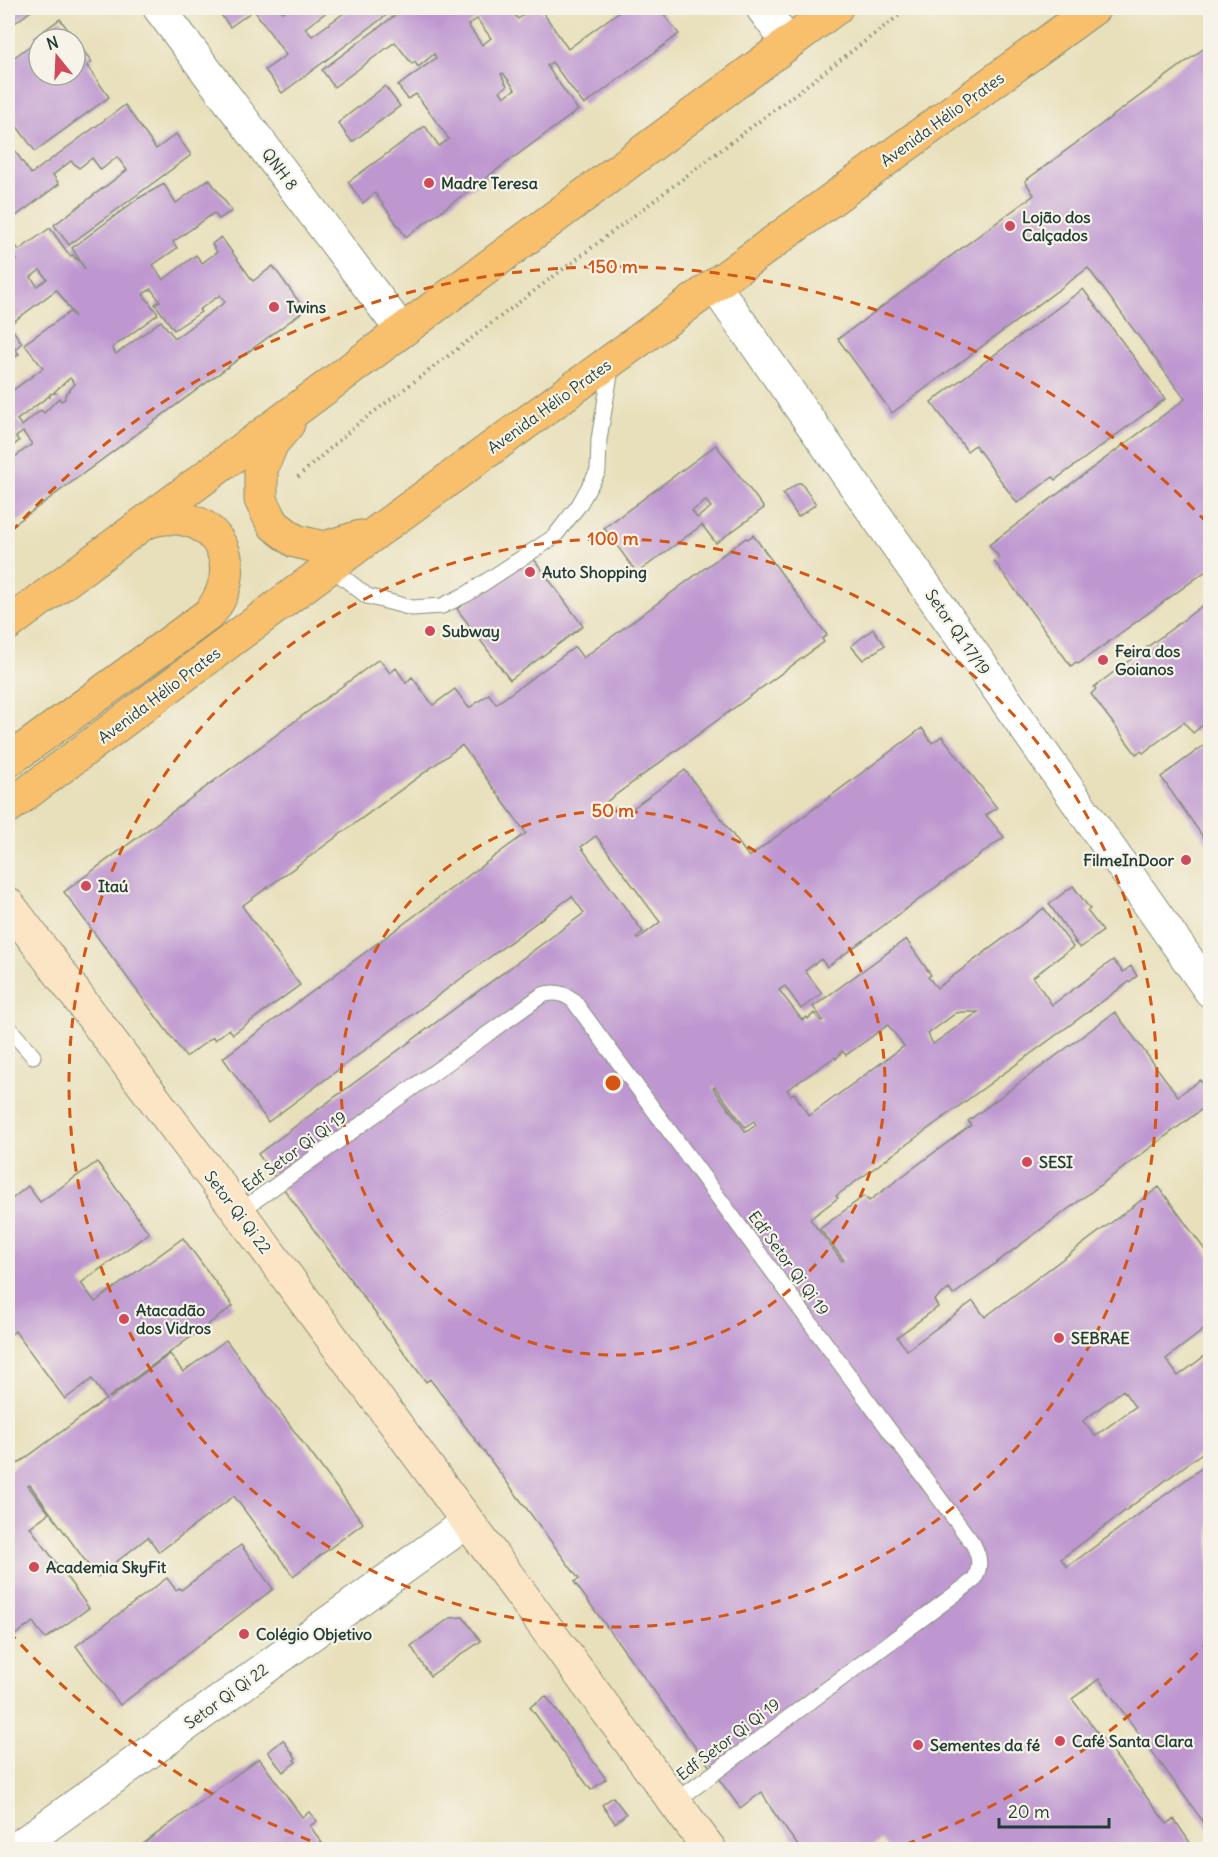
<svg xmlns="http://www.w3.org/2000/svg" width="1218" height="1857" viewBox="0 0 1218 1857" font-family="Delius,sans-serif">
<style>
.building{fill:#be97d0;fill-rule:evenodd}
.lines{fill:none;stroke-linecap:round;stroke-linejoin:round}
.lane-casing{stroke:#848e78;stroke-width:17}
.street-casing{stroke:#848e78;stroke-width:34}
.secondary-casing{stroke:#848e78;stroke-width:35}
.primary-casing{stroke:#848e78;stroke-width:35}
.path{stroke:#848e78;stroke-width:4;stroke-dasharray:1.5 4.5;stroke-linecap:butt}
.lane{stroke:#fff;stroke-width:15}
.street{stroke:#fff;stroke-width:32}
.secondary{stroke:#fce5c4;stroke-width:33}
.primary{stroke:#f8bf6c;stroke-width:33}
.ring{fill:none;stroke:#d45610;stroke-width:3;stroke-dasharray:10 8}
.poi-dot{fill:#d1495b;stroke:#f7f3e8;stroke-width:2}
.labels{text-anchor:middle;stroke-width:4.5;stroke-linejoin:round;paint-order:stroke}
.street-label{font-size:16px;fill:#1f3d34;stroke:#f7f3e8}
.poi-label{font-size:16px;font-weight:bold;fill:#1f3d34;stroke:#f7f3e8;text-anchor:start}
.centre{fill:#d45610;stroke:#f7f3e8;stroke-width:3}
.ring-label{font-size:18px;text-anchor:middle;font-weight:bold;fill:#d45610;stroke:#f7f3e8;stroke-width:4.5;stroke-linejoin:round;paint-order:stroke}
</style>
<rect width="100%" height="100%" fill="#f7f3e8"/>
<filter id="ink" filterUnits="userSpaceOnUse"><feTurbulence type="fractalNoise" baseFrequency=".0167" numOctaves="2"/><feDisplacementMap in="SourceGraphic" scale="12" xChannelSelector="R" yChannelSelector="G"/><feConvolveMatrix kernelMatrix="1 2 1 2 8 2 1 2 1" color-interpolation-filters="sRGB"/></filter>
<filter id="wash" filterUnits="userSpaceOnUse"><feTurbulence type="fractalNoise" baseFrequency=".008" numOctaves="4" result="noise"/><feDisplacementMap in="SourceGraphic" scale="24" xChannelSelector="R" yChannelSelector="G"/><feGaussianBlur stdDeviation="1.35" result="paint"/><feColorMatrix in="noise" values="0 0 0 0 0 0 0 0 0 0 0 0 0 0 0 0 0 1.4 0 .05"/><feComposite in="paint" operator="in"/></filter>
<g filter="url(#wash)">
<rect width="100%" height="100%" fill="#e8e0bb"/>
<g id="blocks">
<!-- building -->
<g class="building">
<polygon points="8,8 35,8 8,28"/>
<polygon points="216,8 283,8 281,9 282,12 287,10 285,8 332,8 305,28 312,36 351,8 396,8 282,93 265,70 286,55 254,10 230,27"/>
<path d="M405 8 406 10 409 8H455L459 13 468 8H510L518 19 533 8H540L568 49 624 8H659L679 34 584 105 552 62 547 66 578 110 406 237 375 193 363 203 348 182 425 126 439 146 449 139 416 94 408 99 398 86 436 58 434 54 418 67 415 62 412 64 395 42 334 87 322 70ZM477 19 491 38 482 45 468 25ZM503 73 515 89 504 97 500 91 507 86 501 74Z"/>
<path d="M60 19 92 62 87 66 109 97 35 151 13 121 8 125V62L36 41 34 38ZM39 39H75V75H39Z"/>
<polygon points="1210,44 1210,568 1078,664 1076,662 1071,666 994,561 999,557 989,545 1185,399 1088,268 892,413 838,339 1034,195 1025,181"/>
<polygon points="385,86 400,106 352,142 338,123"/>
<polygon points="125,105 156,149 176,134 191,155 69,245 54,225 127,170 117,157 101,170 92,158 79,168 71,161 53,175 59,184 8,222 8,141 31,174"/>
<path d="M209 179 232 211 219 219 214 213 173 242 177 248 153 265 163 280 196 255 202 263 217 252 212 244 221 237 253 281 273 266 305 310 8 529V462L32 444 23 432 16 437 19 441 8 450V394L43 368 24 344 70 312 75 317 57 290 55 291 9 325 22 343 15 349 19 354 8 363V267L17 260 12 255 8 258V235L19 250 50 228 70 256 73 255 76 259 77 258 85 269 72 248 139 198 164 184 176 203ZM40 270 47 279 37 286 31 277ZM151 289 160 301 155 304 174 330 201 312 199 310 220 295 225 302 175 338 161 321 116 354 112 348 158 314 143 294ZM70 378 75 384 65 395V399L61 401 59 398 44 413 41 410 22 426 17 420 49 396 50 398V394L56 393 54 392Z"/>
<polygon points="1083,289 1165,399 1055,480 1053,477 1017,503 975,445 967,451 931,402"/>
<path d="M716 445 764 508 716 543 702 525 637 573 604 528ZM706 501 711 507 697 518 692 511Z"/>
<polygon points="798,483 801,483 816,504 798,517 783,494"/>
<path d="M753 535 827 635 822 639 824 642 598 808 604 816 616 807 622 816 685 770 749 857 922 728 932 743 942 736 997 808 986 815 1004 837 827 967 821 959 805 971 822 993 801 1009 785 986 779 990 802 1020 807 1017 808 1019 814 1013 821 1021 823 1020 813 1007 906 939 931 975 928 977 937 988 1044 908 1073 947 1033 977 1052 1005 1113 960 1123 972 1131 966 1137 976 836 1196 838 1198 810 1219 842 1261 844 1260 820 1229 864 1196 869 1201 971 1125 968 1121 1115 1012 1178 1096 1200 1080 1210 1094V1103L953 1295 949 1289 934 1300 938 1307 897 1337 907 1350 973 1301 985 1317 1159 1187 1210 1257V1325L1166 1359 1178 1376 1210 1352V1447L1061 1559 1067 1567 1210 1462V1603H1209L1210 1605V1831L1099 1679 1072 1699 1167 1824 1174 1819 1193 1847 1190 1850H889L882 1840 869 1850H801L772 1810 762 1792 740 1808 574 1582 579 1579 430 1379 426 1382 258 1154 584 913 572 896 268 1122 223 1058 526 833 462 745 242 906 300 985 233 1034 229 1029 215 1040 213 1037 186 1057 64 892 379 659 390 673 396 668 406 683 412 677 433 705 455 689 469 708 489 694 496 704 575 647 583 658 746 538 748 539ZM596 836 660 922 638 939 636 937 643 932 581 847ZM962 1012H978L933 1044 928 1034 956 1013ZM888 1025 904 1046 809 1116 794 1093 791 1095 787 1090 835 1057 836 1059 842 1051 846 1055ZM715 1087 745 1127 754 1121 756 1125 746 1132 713 1088ZM1123 1390 1135 1407 1095 1436 1083 1421Z"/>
<polygon points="531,555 583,626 510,680 457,609"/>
<polygon points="1210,600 1210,730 1205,723 1193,733 1184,722 1143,753 1141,751 1136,754 1091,694 1096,689 1094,687"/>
<polygon points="873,629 885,645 863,660 851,646"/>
<polygon points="1210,741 1210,847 1161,777"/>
<polygon points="1073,886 1090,909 1087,911 1103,931 1080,948 1074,942 1076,942 1049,904"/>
<polygon points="97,1162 149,1233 81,1283 95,1302 183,1238 233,1306 109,1397 110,1398 170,1354 183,1372 226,1340 363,1523 293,1576 234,1496 159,1552 148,1537 97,1577 30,1485 28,1486 49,1513 30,1527 89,1608 45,1639 33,1622 8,1640 8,1471 106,1399 92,1379 65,1399 15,1331 8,1337 8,1202 28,1186 40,1202"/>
<polygon points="241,1545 273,1589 120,1705 76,1646 167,1578 176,1590 179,1588 181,1590"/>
<polygon points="463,1617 481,1641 430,1676 411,1646 450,1618"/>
<polygon points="546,1696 606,1779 591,1790 530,1707"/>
<polygon points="283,1740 296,1758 294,1760 296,1762 283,1772 268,1752"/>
<polygon points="259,1758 302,1817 309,1812 317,1821 310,1826 327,1850 135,1850"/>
<polygon points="613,1797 626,1814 615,1823 602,1805"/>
</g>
</g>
</g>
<g filter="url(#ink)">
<use href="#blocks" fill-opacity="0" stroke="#848e78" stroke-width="1.5"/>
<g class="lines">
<defs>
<g id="lane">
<polyline points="330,567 367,596 412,608 442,606 467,594 554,537 579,505 598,471 599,439 612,363"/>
<polyline points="8,1027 33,1056"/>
<path d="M239 1212 542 995C554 991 563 993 573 1000L973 1544C980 1557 981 1567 974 1580L675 1802"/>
</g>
<g id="street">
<polyline points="159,8 402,331"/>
<polyline points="762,8 788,43"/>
<polyline points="714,285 1210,991"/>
<polyline points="14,1850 467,1522"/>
</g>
<polyline id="secondary" points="8,904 239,1212 710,1850"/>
<g id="primary">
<polyline points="288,424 272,443 261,469 261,500 270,518 274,525 295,541 324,548 360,537"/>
<polyline points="8,624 836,8"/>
<path d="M8 761 209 614C252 562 210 501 146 522"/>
<polyline points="8,807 378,531 1094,8"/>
</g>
</defs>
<!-- lane casing -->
<use href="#lane" class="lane-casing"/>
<!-- street casing -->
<use href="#street" class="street-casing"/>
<!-- secondary casing -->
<use href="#secondary" class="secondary-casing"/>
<!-- primary casing -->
<use href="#primary" class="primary-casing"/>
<!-- path -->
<polyline class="path" points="298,477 354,427 909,8"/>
<!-- lane -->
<use href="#lane" class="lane"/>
<!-- street -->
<use href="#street" class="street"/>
<!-- secondary -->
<use href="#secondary" class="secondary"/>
<!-- primary -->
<use href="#primary" class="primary"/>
</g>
</g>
<!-- distance rings -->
<g class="ring">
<circle cx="613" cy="1083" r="272"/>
<circle cx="613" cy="1083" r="544"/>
<path d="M1210 1640A816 816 0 0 1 899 1847M327 1847A816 816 0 0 1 11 1634M11 532A816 816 0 0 1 1210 526"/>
</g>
<!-- markers -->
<g class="poi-dot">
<circle cx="429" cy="183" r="6"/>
<circle cx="1010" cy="226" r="6"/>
<circle cx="274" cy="307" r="6"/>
<circle cx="530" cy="572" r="6"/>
<circle cx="430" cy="631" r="6"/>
<circle cx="1103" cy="660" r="6"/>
<circle cx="1186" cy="860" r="6"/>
<circle cx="86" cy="886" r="6"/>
<circle cx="1027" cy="1162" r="6"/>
<circle cx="124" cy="1319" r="6"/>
<circle cx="1059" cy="1338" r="6"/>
<circle cx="34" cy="1567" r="6"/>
<circle cx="244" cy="1634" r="6"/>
<circle cx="1060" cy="1741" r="6"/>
<circle cx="918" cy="1745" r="6"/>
</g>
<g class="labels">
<!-- street labels -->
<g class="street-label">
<text transform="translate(942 119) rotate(-36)" y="6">Avenida Hélio Prates</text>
<text transform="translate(280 169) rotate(53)" y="6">QNH 8</text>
<text transform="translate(549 406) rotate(-36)" y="6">Avenida Hélio Prates</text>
<text transform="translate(958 632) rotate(55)" y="6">Setor QI 17/19</text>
<text transform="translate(159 695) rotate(-37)" y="6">Avenida Hélio Prates</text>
<text transform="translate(294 1151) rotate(-36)" y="6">Edf Setor Qi Qi 19</text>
<text transform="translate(238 1212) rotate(53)" y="6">Setor Qi Qi 22</text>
<text transform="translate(789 1263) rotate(54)" y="6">Edf Setor Qi Qi 19</text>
<text transform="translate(226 1696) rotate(-36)" y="6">Setor Qi Qi 22</text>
<text transform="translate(728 1739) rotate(-37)" y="6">Edf Setor Qi Qi 19</text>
</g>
<!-- poi labels -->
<g class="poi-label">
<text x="441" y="189">Madre Teresa</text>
<text x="1022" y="223">Lojão dos<tspan x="1022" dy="18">Calçados</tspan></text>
<text x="286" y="313">Twins</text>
<text x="542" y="578">Auto Shopping</text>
<text x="442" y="637">Subway</text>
<text x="1115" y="657">Feira dos<tspan x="1115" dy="18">Goianos</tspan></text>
<text x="1174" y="866" text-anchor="end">FilmeInDoor</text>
<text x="98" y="892">Itaú</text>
<text x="1039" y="1168">SESI</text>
<text x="136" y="1316">Atacadão<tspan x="136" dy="18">dos Vidros</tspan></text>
<text x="1071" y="1344">SEBRAE</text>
<text x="46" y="1573">Academia SkyFit</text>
<text x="256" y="1640">Colégio Objetivo</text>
<text x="1072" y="1747">Café Santa Clara</text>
<text x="930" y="1751">Sementes da fé</text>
</g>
</g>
<circle cx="613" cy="1083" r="9" class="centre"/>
<g class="ring-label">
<text x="613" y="273">150 m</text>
<text x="613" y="545">100 m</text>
<text x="613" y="817">50 m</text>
</g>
<!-- margin -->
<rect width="1218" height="1857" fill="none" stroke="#f7f3e8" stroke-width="30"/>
<!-- north arrow -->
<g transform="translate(57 57) rotate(342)"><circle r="28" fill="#f7f3e8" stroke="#a1aaa0" stroke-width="1.5"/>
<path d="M0-4.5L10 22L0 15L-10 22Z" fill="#d1495b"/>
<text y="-9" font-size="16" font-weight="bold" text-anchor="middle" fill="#1f3d34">N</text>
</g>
<!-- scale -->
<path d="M999 1818v9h110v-9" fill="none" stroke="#1f3d34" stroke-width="3"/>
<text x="1008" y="1818" font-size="18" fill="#1f3d34" stroke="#f7f3e8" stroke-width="4.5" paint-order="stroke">20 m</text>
</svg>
